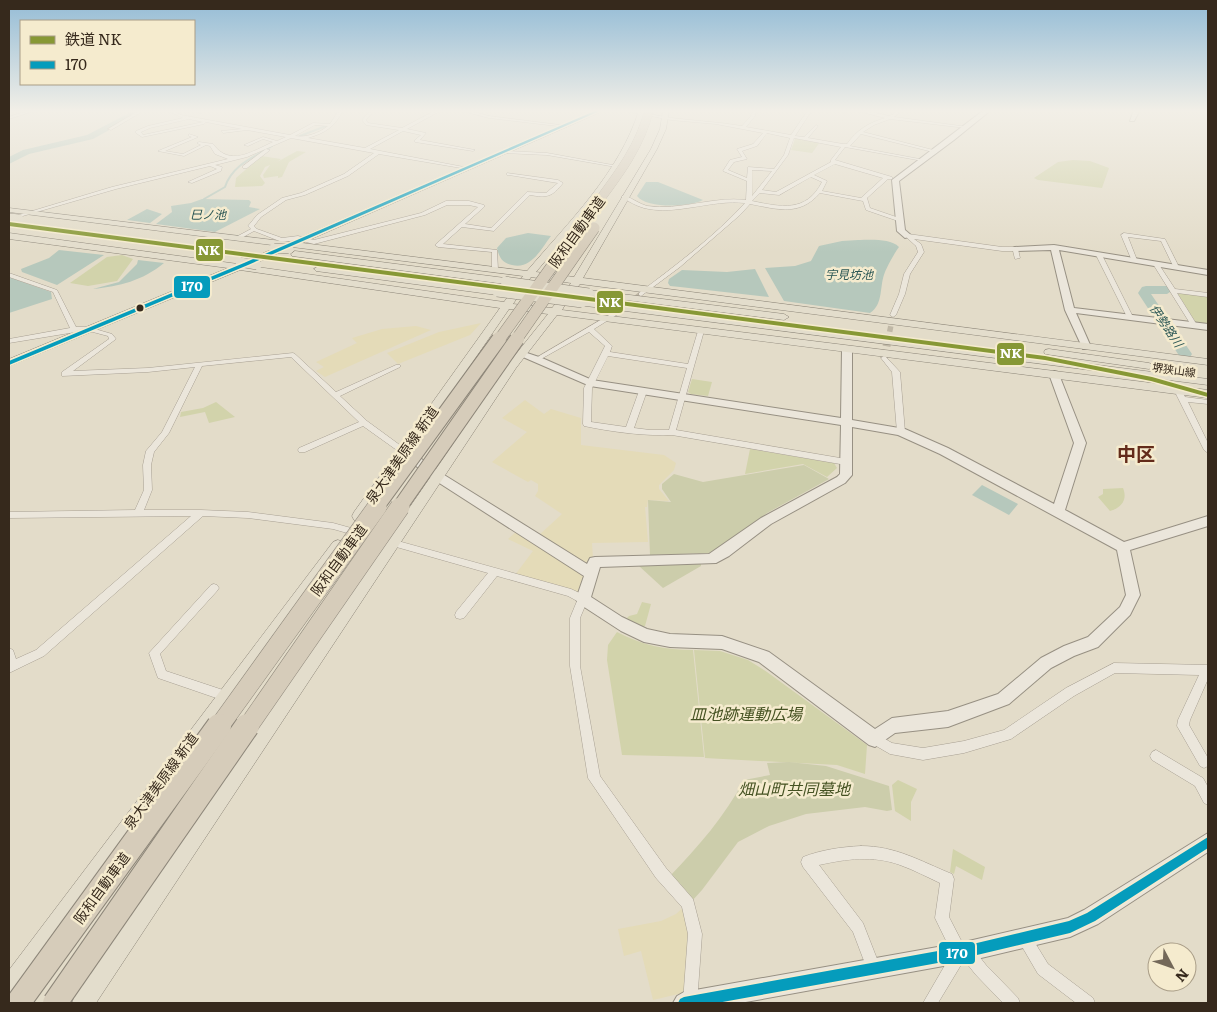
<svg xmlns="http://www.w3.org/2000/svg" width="1217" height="1012" viewBox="0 0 1217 1012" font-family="Literata,'Noto Sans JP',serif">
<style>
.farmland{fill:#e4dbb8}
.green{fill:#d2d3ab}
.cemetery{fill:#cccdab}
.water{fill:#b6c8bc}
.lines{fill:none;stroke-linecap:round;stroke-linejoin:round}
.stream{stroke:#b6c8bc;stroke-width:2}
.river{fill:#b6c8bc;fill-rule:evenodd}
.street-tunnel-far1{stroke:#c0b8a6;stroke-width:5.5;stroke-dasharray:5.5 3;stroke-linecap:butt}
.street-tunnel{stroke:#c0b8a6;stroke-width:8;stroke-dasharray:8 4;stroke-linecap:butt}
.street-casing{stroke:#a8a093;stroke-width:1}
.secondary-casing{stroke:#979083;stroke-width:2}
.primary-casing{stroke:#8d8679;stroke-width:1}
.street{fill:#ebe6db;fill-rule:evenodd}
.secondary{fill:#ebe6db;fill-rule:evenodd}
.primary{fill:#e3ddcc;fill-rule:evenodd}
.primary-bridge-casing{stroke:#8d8679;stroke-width:10;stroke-linecap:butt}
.highway-bridge-far4-casing{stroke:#8d8679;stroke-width:9;stroke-linecap:butt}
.highway-bridge-far3-casing{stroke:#8d8679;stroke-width:12;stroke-linecap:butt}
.highway-bridge-far2-casing{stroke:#8d8679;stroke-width:16;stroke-linecap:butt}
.highway-bridge-far1-casing{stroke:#8d8679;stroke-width:20;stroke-linecap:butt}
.highway-bridge-casing{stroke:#8d8679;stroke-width:26;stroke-linecap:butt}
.primary-bridge{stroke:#e3ddcc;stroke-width:9}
.highway-bridge-far4{stroke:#d6ccba;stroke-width:9}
.highway-bridge-far3{stroke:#d6ccba;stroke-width:11}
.highway-bridge-far2{stroke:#d6ccba;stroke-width:14}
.highway-bridge-far1{stroke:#d6ccba;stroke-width:19}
.highway-bridge{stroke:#d6ccba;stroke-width:24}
.bus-1-casing{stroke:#f5ebce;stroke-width:3}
.bus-1{fill:#059cbc;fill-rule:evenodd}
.rail-1-casing{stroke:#f5ebce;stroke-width:3}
.rail-1{fill:#879835;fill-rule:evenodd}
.bus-dot{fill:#36291c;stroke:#f5ebce;stroke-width:2}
.labels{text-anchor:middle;stroke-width:5;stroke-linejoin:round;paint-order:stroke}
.far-street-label{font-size:11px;fill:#36291c;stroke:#f5ebce}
.far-water-label{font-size:12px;font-style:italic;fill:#2a5654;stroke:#f5ebce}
.street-label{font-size:14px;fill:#36291c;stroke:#f5ebce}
.near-park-label{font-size:16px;font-style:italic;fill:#455222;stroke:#f5ebce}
.district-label{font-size:19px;font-weight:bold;fill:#632b1a;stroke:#f5ebce}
.line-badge{stroke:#f5ebce;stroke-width:2}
.badge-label{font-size:14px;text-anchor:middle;font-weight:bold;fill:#fff}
</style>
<rect width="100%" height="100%" fill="#e3dcc9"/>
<!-- farmland -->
<g class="farmland">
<polygon points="481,323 470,335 398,364 387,353 439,332"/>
<polygon points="416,326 431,330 325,377 316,371 324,367 316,362 357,343 352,338 382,329"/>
<polygon points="525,400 544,414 551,409 581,418 581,445 664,455 676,463 674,470 659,485 659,489 669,501 648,500 647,507 645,507 648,542 592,543 593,559 591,562 585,564 538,536 562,514 535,496 538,491 538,484 531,480 528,482 492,462 527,432 502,418"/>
<polygon points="516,532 587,574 582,591 575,593 515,575 533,551 508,539"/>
<polygon points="685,906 689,918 687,992 653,1000 641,951 624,956 618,929 661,921 676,914"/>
</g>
<!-- green -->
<g class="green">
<polygon points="795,139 797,138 820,142 812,153 791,150"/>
<polygon points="297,151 306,152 289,162 282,177 278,178 278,176 264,178 263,175 270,165 265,167 260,176 265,183 262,186 235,187 236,178 261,156 281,159 277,162"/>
<polygon points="1073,160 1090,161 1109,168 1102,188 1038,180 1034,178 1058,162"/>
<polygon points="122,255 133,259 117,281 88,286 70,283 107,257"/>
<polygon points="1180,293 1208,297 1208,325 1196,323 1178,294"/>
<polygon points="692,379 712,382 708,396 691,394 688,392"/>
<polygon points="216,402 235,417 209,423 205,412 180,417 181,412 203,408"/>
<polygon points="750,449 834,463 837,468 827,477 803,464 745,474"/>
<path d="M1123 488C1128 500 1121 508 1110 511L1098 497 1103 494V489Z"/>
<polygon points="642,602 651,604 645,626 639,628 625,620 629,616 637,614"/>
<path d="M617 632C642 645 665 650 693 650L704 757 622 755 607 660 608 645Z"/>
<polygon points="694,650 720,651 748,660 767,672 867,745 865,774 837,765 705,758"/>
<polygon points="898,780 917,789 911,802 911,821 895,811 892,785"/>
<polygon points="953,849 985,867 982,880 956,866 954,874 950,872"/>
</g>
<!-- cemetery -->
<g class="cemetery">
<polygon points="804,465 829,479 767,513 726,543 709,553 650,555 648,500 671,502 662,489 662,484 674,474 703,482"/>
<polygon points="701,564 701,566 663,588 639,566"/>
<path d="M789 762 826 766 889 786 892 810 887 811 865 807 806 814 769 826 738 842 702 890 692 901 670 876C698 847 725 816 744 780L770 775 767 763Z"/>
</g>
<!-- water -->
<g class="water">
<path d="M646 182H658L703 200C690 207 646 209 637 196Z"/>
<polygon points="202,199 249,200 251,202 249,207 260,209 215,232 156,224 172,212 171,206 191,203"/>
<polygon points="147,209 162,214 150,223 127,220"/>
<path d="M528 233 551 236C541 249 531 270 512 265 502 263 499 257 497 248L506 238Z"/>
<path d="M858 240C870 240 890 238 899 247 895 252 887 267 885 272 879 286 884 304 870 313L784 301 765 268 795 266 811 261 819 246 842 241Z"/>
<polygon points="59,250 104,255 57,285 22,272 21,269 49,258"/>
<path d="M138 260 164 263C142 281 120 286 93 289L119 282 137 264Z"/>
<polygon points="755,269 769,297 680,287 670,286 668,283 669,279 682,270 727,272"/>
<polygon points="9,277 51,292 52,299 9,313"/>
<polygon points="982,485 1018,504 1009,515 972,495"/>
</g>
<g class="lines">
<!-- stream -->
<g class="stream">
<polyline points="300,136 326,126"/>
<path d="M204 199 225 187C232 165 254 157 272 146"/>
</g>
<!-- river -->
<g class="river">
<polygon points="133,111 140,113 93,139 29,154 9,164 9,157 23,150 87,135"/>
<polygon points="1146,286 1167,286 1173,290 1167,294 1151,294 1192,354 1190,357 1180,357 1138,293 1142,287"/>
</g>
<!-- street-tunnel-far1 -->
<g class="street-tunnel-far1">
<polyline points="616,313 641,294"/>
<polyline points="888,340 893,315"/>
</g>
<!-- street-tunnel -->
<polyline class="street-tunnel" points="884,358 888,339"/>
<defs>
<g id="street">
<polygon points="30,110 37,110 9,119 9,117"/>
<polygon points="140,110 145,110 111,130 108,129"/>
<path d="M166 110H172L181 115 290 135 313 123 330 124 339 110H343C335 127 325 133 308 138L365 148 399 130 366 125 362 120 371 110H375L366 120 368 123 402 128 436 110H442L407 129 426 133 420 140 475 150 473 151 415 142V140L421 135 403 131 370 149 469 168 467 169 379 154 348 176 305 195 286 200 261 217 254 226 257 229 282 238 298 236 314 240 421 213 446 201H469L484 205V207L465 224 491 228 527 192 546 193 558 183 509 175H507V173L558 180 563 183C552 197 547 198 530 195L494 231 462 227 443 244 497 250 498 270 495 272 492 270V252L438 247 435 245 478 207 469 205H447L425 215 314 244 298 240 282 242 254 231 238 240H234V238L251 229 248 226 257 215 282 198 301 193 344 174 374 153 291 138 247 157 215 165 222 167 221 171 192 183 188 182 217 169 210 166 116 189 9 220V218L112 187 228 159 215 154 210 146 206 145 184 156 158 151 192 137 189 136V134L198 137 165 151 183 154 201 145 197 143 199 142 213 144C230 167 251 152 273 142L263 139 248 146 244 145 263 137 277 141 286 137 247 130 223 133 221 131 242 129 206 122 204 124 142 137 136 133V131L148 126 183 118ZM189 119 203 122 143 135 141 132 150 128ZM315 125 328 126C319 133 306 138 295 136Z"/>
<polygon points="192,110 199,110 202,112 200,113"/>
<polygon points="459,110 467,110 489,116 568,126 566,127 489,118"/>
<path d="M621 110C638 110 655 116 672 118 695 121 719 122 742 126L751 116 752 110H756L755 116 746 127 791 135 808 110H812L795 136 804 137 816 125 818 126 808 138 843 144H847C857 130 868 123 885 118L854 110H863L889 116 894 114V110H898V114L894 117 968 127 966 128 890 119 874 125 863 132 937 151V153L861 134 850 146 925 160 923 161 845 147 835 160 892 177V179H888L867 198 870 208 902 219V221H898L866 210 863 201 820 193C799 217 777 209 750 204L740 215 680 267 641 296 639 295V293C675 266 715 236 745 203 712 199 676 216 644 208 636 206 629 201 622 198V196H626C633 199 640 204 647 206 680 211 713 196 746 200L747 181 723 171 730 160 742 157 737 149 753 144 763 133 716 124 671 120ZM767 133 790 138 784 155 774 169 748 167 747 178 728 170 734 162 747 159 742 151 757 146ZM794 138 841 147 831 160V162L776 192 762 190 788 155ZM835 164 883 178 861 198 822 191 827 181 814 175ZM752 170 772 171 752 196ZM811 177 822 182C806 213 781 207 752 201L760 193 779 195Z"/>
<polygon points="844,110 849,110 845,113 843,112"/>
<polygon points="266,149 270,150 247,168 243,168 243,166"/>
<polygon points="506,151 547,153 618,166 616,167 547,155 504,153"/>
<polygon points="1124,233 1165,239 1179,267 1174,268 1161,241 1128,237 1137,260 1132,261 1121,235"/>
<polygon points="908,234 1002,247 1015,247 1018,249 1020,258 1015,259 1013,251 1002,251 914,239 921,244 924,252 910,274 905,294 896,315 893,317 890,315 899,294 904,274 918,252 916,246 905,236"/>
<polygon points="1099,253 1102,255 1133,317 1132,318 1130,319 1127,317 1096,255"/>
<polygon points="1156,262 1158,263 1175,289 1208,293 1208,297 1177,293 1197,325 1196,326 1194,327 1191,325 1153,264"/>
<polygon points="9,273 57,290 76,327 99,326 99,328 95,329 112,334 116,339 73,371 148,368 293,353 295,354 336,392 396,365 400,365 400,367 340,396 367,421 408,451 409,453 408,455 405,456 363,426 305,452 299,452 298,450 299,448 359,422 291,357 202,366 169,433 154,452 151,465 152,490 144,510 201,510 248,512 333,523 571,589 586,596 588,599 580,618 580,666 600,776 666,868 693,899 702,934 697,1003 683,1003 683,1002 688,934 682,907 656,878 588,778 570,666 570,618 577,601 568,596 497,576 464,618 460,619 456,618 455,615 456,612 488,573 333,529 248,518 203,516 44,656 9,673 9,648 13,650 16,659 36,650 191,516 9,518 9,512 135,510 144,490 143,465 146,451 162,432 195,367 148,372 62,376 62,372 109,339 108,336 89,331 88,330 9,343 9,339 70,328 53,292 9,277"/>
<path d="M616 311 618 312V314L594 329 611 345 612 346 610 352 688 364 698 331 701 329 704 331 676 430 846 459 849 460 850 462 849 464 846 465 672 435C643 436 613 432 584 426L583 424 584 388 605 346 589 332 541 359H537L536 358ZM608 356 687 368 669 430H650L634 428 647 391 643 389 639 391 626 427 591 422 592 388Z"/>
<polygon points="884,356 886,357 900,372 905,432 901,435 897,432 892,372 881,358"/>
<polygon points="1175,388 1181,388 1185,397 1208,400 1208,404 1188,402 1208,443 1208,453 1204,450 1174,390"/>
<polygon points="214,584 217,585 219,588 217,591 160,654 166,671 229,692 231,696 229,700 225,701 158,678 149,653 211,585"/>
<polygon points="1114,663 1208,665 1208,679 1190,720 1189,725 1208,758 1208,766 1204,768 1200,766 1177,726 1178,720 1199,675 1115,673 1074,696 1011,739 964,753 923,760 890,754 871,743 869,739 871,735 875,733 892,743 923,748 964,741 1004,730 1066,688"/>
<polygon points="1156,750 1203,778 1208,787 1208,805 1204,803 1195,786 1152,760 1150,756 1152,752"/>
<path d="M861 846C896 846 920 861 952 874L954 879 949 917 964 946 967 945 972 947 986 965 1018 998 1020 1003H1003L976 975 964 960 938 1003H923L952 953 935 918 940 883C927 877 914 870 900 865 873 855 846 859 819 865L863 923 881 969 879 974 874 976 869 974 853 932 803 867 801 862 803 857C821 850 841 847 861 846Z"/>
<polygon points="1024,931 1029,933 1048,964 1093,998 1095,1003 1076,1003 1038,974 1017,938 1019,933"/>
</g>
<g id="secondary">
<polygon points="984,110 991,110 954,140 899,181 905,230 912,236 905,238 897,231 892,180"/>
<polygon points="1134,110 1140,110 1134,121 1130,121"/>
<polygon points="1054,245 1208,270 1208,275 1059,250 1074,308 1208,324 1208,330 1076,313 1091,347 1089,349 1083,349 1065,310 1051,250 1015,251 1011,249 1015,247"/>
<path d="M847 346 852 349V420L905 429 948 448 1054 504 1074 443 1049 374 1054 371 1058 372 1086 443 1065 510 1124 542 1208 516V526L1130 550 1140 595 1130 615 1098 647 1074 656 1051 668 1009 704 948 727 895 733 875 747 869 745 759 662 722 649 670 647 644 642 621 631 578 603 576 599 584 576 433 479 399 453 405 449 409 450 441 473 587 564 590 558 595 557 709 554 761 518 837 477 840 474 841 425 590 386 516 354 521 351 542 358 592 380 841 418 842 349ZM852 427 898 435 940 454 1117 550 1126 595 1120 607 1088 637 1064 646 1041 658 998 694 948 711 892 718 875 729 769 652 722 636 670 634 647 629 622 617 591 597 600 567 716 563 729 556 771 524 845 483 852 475Z"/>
<polygon points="1208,833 1208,852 1098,924 1070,937 960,963 740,1003 673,1003 677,996 684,992 960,943 1068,918 1084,910"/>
</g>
<g id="primary">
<path d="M596 110H605L302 243 527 271C568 223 620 172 639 110H645C627 172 576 224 536 272L574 277 651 149 660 129 663 110H669L666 129 657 149 583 278 1208 359V365L580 284 577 288 574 289 569 286 571 283 531 277 513 304 552 308 556 303 560 302 565 305 562 310 1208 390V398L557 315 516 368 96 1003H72L75 995 508 364 548 314 509 309 364 520 359 521 354 520 352 516 354 512 500 308 240 270 9 366V359L228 268 9 239V233L238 264 280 246 9 212V208L290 242ZM292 247 523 276 504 302 250 266Z"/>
<polygon points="295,251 505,278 510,281 505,284 292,256 291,254"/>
<polygon points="319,266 497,289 502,292 497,295 316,271 314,269"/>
<polygon points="589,290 784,314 789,317 784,320 586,295 586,291"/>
<polygon points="582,300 1208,379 1208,385 578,305 578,301"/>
<polygon points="1049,349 1149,363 1155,366 1149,369 1045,354 1044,352 1045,350"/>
<polygon points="338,540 343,542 345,546 343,550 17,996 9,999 9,970 333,542"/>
</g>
</defs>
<!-- street casing -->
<use href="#street" class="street-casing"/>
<!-- secondary casing -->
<use href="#secondary" class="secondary-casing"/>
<!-- primary casing -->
<use href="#primary" class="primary-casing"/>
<!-- street -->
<use href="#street" class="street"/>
<!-- secondary -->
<use href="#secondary" class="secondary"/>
<!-- primary -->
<use href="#primary" class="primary"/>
<defs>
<g id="primary-bridge">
<polyline points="9,218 19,219"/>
<polyline points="274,248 289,249"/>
<polyline points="240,262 257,265"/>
<polyline points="505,281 589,293"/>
<polyline points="497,292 582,303"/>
</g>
<path id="highway-bridge-far4" d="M592 210C615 179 640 148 649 110"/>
<g id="highway-bridge-far3">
<polyline points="499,340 593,209"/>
<polyline points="516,340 594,228"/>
</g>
<g id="highway-bridge-far2">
<polyline points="376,508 499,339"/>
<polyline points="399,508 517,339"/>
</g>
<g id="highway-bridge-far1">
<polyline points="218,728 377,507"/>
<polyline points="247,728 400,507"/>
</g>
<g id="highway-bridge">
<polyline points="18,1003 219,726"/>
<polyline points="55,1003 247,726"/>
</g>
</defs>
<!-- primary-bridge casing -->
<use href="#primary-bridge" class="primary-bridge-casing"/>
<!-- highway-bridge-far4 casing -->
<use href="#highway-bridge-far4" class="highway-bridge-far4-casing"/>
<!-- highway-bridge-far3 casing -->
<use href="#highway-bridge-far3" class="highway-bridge-far3-casing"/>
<!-- highway-bridge-far2 casing -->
<use href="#highway-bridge-far2" class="highway-bridge-far2-casing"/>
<!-- highway-bridge-far1 casing -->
<use href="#highway-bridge-far1" class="highway-bridge-far1-casing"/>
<!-- highway-bridge casing -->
<use href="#highway-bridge" class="highway-bridge-casing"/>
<!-- primary-bridge -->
<use href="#primary-bridge" class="primary-bridge"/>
<!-- highway-bridge-far4 -->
<use href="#highway-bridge-far4" class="highway-bridge-far4"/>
<!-- highway-bridge-far3 -->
<use href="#highway-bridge-far3" class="highway-bridge-far3"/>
<!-- highway-bridge-far2 -->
<use href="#highway-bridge-far2" class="highway-bridge-far2"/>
<!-- highway-bridge-far1 -->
<use href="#highway-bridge-far1" class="highway-bridge-far1"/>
<!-- highway-bridge -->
<use href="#highway-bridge" class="highway-bridge"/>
<defs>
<g id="bus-1">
<polygon points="597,110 602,110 248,265 9,365 9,361 244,263"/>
<polygon points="1208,837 1208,848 1095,921 1070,933 960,959 717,1003 678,1003 680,999 684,997 960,947 1069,921 1087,913"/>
</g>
</defs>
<!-- bus-1 casing -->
<use href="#bus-1" class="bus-1-casing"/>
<!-- bus-1 -->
<use href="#bus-1" class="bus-1"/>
<defs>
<polygon id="rail-1" points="9,222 1045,356 1152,377 1208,393 1208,397 1151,381 1045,360 9,226"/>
</defs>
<!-- rail-1 casing -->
<use href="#rail-1" class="rail-1-casing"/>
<!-- rail-1 -->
<use href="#rail-1" class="rail-1"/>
</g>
<!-- sky -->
<linearGradient id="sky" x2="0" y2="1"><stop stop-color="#94bcd6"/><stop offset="0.44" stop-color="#f2efe7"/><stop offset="1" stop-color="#f2efe7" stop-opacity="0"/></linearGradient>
<rect width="1217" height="252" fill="url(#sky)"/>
<!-- markers -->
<circle class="bus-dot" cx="140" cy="308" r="4.5"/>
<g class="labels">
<!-- far-street labels -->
<g class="far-street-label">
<text transform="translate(1174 370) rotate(8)" y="4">堺狭山線</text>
</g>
<!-- far-water labels -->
<g class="far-water-label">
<text x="208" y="219">巳ノ池</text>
<text x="849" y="279">宇見坊池</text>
<text transform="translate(1166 326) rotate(56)" y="4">伊勢路川</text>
</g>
<!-- street labels -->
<g class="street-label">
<text transform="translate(577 232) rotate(-54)" y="5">阪和自動車道</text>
<text transform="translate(402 455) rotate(-55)" y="5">泉大津美原線 新道</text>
<text transform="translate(339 560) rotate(-54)" y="5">阪和自動車道</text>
<text transform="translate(161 781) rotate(-54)" y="5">泉大津美原線 新道</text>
<text transform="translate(102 888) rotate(-54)" y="5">阪和自動車道</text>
</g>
<!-- near-park labels -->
<g class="near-park-label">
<text x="746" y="720">皿池跡運動広場</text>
<text x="794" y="795">畑山町共同墓地</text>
</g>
<!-- district labels -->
<g class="district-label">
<text x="1136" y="461">中区</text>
</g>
</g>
<g class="line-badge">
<rect x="195" y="238" width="29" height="24" rx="5" fill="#879835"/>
<rect x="173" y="275" width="38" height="24" rx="5" fill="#059cbc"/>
<rect x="596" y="290" width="28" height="24" rx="5" fill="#879835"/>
<rect x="996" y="342" width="29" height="24" rx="5" fill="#879835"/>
<rect x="938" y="941" width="38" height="24" rx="5" fill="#059cbc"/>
</g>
<g class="badge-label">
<text x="209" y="255">NK</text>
<text x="192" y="291">170</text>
<text x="610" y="307">NK</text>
<text x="1011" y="358">NK</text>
<text x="957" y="958">170</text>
</g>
<!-- border -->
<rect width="1217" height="1012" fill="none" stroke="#36291c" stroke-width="20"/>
<!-- legend -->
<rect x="20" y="20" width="175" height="65" fill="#f5ebce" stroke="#a99d87"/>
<rect x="30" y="36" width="25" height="8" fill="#879835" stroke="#a99d87"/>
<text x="65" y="45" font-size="15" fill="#36291c">鉄道 NK</text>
<rect x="30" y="61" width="25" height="8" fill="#059cbc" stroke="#a99d87"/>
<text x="65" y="70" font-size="15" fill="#36291c">170</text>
<!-- north arrow -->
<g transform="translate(1172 967) rotate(131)"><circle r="24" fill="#f5ebce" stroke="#a99d87"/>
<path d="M0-4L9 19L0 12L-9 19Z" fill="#736859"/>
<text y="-8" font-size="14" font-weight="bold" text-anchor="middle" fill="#36291c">N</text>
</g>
</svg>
